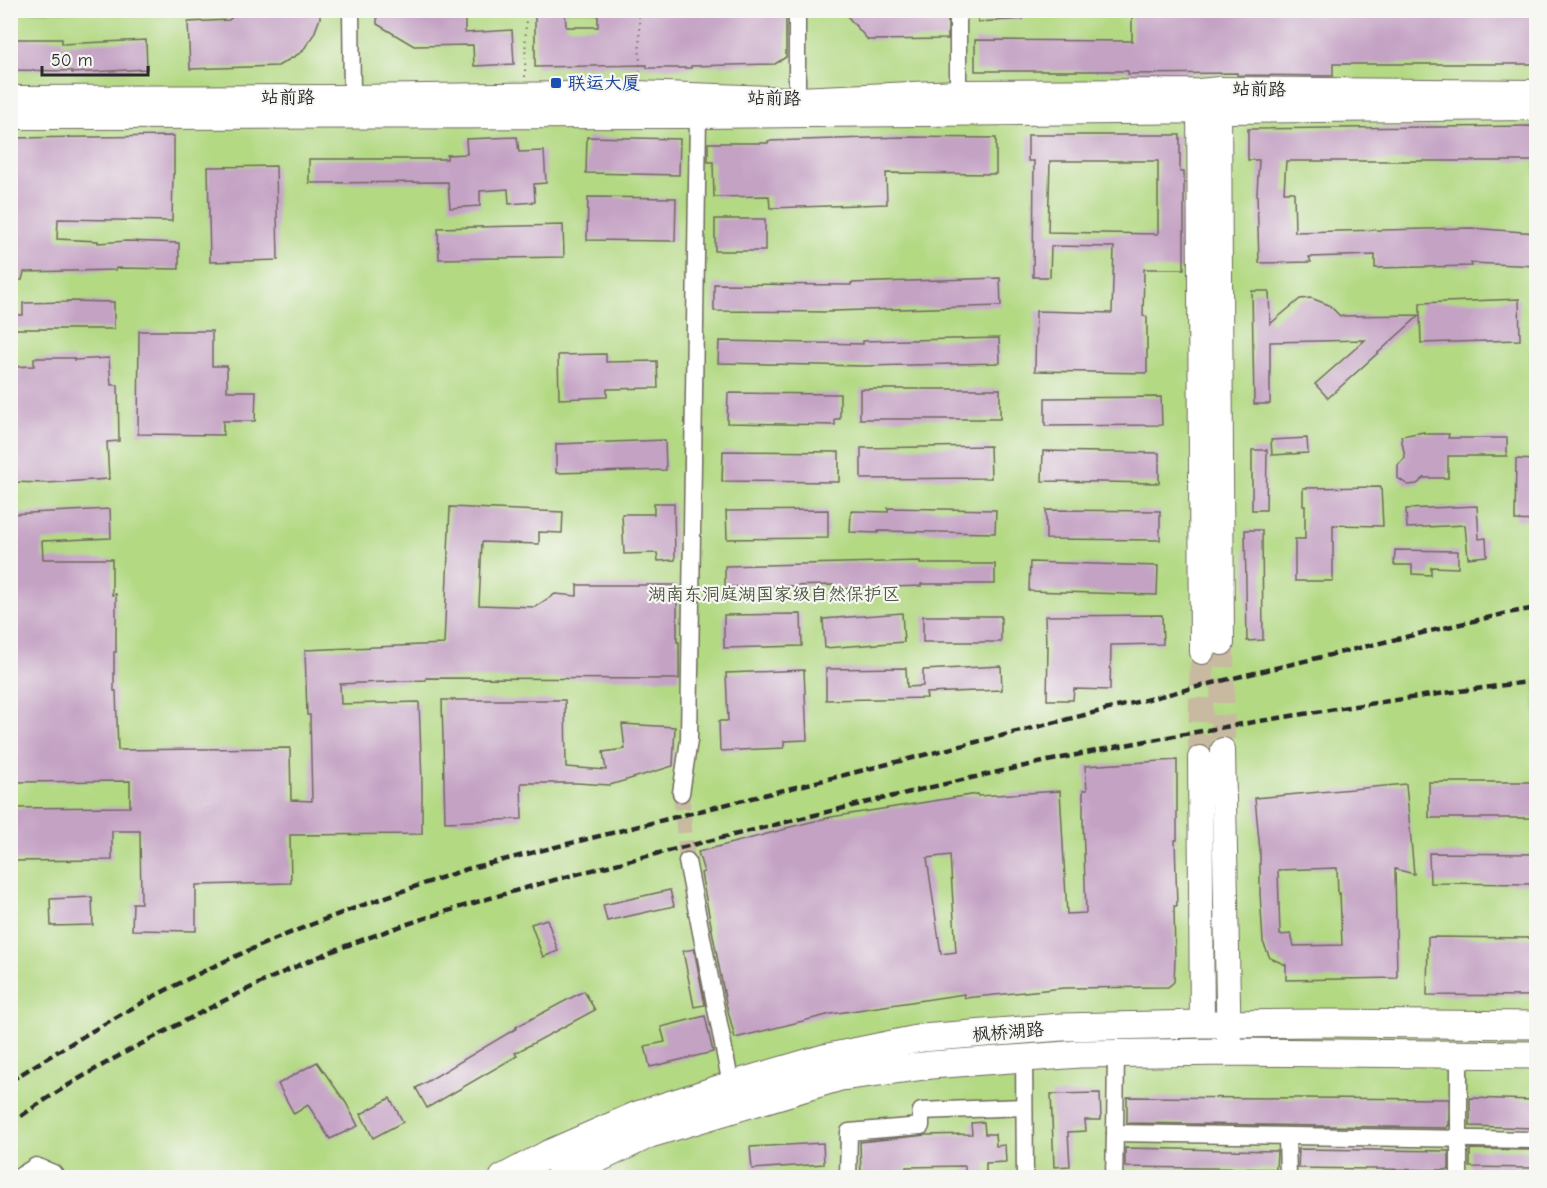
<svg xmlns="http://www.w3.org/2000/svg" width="1547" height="1188" viewBox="0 0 1547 1188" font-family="'Comic Neue','LXGW WenKai TC',sans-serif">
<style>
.green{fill:#b3d983;stroke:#6f8257;stroke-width:1.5}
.building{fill:#c4a2c4;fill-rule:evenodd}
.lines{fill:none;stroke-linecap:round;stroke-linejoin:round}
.street-tunnel{stroke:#c8baa0;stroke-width:16;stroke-dasharray:16 8;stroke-linecap:butt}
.secondary-tunnel{stroke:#c8baa0;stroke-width:24;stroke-dasharray:24 12;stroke-linecap:butt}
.street-casing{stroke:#706a5e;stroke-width:19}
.secondary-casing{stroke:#706a5e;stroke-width:26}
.primary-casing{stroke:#706a5e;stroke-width:29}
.path{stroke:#706a5e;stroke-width:2;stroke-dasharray:1.5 4.5;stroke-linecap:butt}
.street{stroke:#fff;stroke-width:16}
.secondary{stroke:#fff;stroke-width:24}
.primary{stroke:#fff;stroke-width:27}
.rail{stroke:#2b2b2b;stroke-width:4.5;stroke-dasharray:9 4.5;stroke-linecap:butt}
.transit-dot{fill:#1a4fb4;stroke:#f6f6f2;stroke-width:2}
.labels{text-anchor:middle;stroke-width:4.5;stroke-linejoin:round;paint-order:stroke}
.transit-label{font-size:18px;fill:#164399;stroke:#f6f6f2;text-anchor:start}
.street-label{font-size:18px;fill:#2b2b2b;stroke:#f6f6f2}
.park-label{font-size:18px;fill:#4d5641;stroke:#f6f6f2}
</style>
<rect width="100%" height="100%" fill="#f6f6f2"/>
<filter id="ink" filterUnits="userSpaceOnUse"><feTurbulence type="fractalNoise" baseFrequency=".0167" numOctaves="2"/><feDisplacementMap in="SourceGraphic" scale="12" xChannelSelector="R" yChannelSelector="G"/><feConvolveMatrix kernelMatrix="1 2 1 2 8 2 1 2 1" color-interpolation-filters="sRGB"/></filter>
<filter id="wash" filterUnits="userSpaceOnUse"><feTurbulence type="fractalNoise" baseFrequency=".008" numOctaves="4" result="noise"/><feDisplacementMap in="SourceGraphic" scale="24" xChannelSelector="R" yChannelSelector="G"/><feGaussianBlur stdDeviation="1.35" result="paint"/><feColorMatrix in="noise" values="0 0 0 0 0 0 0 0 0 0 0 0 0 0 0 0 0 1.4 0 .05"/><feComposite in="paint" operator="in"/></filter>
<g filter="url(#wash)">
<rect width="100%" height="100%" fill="#efdebd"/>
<!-- green -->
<rect class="green" x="11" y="11" width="1525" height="1166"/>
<g id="blocks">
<!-- building -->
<g class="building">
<polygon points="239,10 320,10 320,18 314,34 302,52 278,66 190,69 188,22 229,20"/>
<polygon points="377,10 465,10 465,33 512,30 514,64 474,66 473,45 414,46 377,24"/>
<polygon points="535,10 565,10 566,27 598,27 598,10 786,10 786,57 775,64 691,66 691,68 647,68 647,65 535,67"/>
<polygon points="842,10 948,10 948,39 868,40"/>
<polygon points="977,10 1023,10 1023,19 978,22"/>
<polygon points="1132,10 1536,10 1536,64 1333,64 1333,76 1237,75 1237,73 1128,74 1128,71 975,71 975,40 1132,41"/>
<polygon points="10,39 62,39 62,44 146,40 147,69 72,73 72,71 10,70"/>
<polygon points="1536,126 1536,161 1286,161 1284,192 1294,192 1295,232 1471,228 1536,233 1536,266 1471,263 1472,266 1375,268 1375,255 1309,257 1311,262 1259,263 1257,193 1259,160 1248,160 1248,129"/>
<path d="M1028 135H1180V172H1184V269H1144L1143 316 1147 317V373L1035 371 1036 311 1112 313 1114 247 1051 246 1050 277H1033L1034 161H1028ZM1050 161H1158V234L1048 232Z"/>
<polygon points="174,136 174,174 173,174 172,221 58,219 57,239 98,241 98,243 127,241 179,243 179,269 116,268 116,270 24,272 22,280 10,281 10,138"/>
<polygon points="517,137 519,152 544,151 546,183 534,184 535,202 509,204 508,189 480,191 480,206 450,208 448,182 309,183 309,159 447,159 447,155 467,154 466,139"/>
<polygon points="587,137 680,139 679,175 586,173"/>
<polygon points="903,137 996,138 996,174 886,173 887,204 770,208 769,196 714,197 713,162 708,162 708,143 768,143 768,141"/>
<polygon points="276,166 278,260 210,262 208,167"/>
<polygon points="588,197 676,198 675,241 587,240"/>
<rect x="715" y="219" width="50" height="32"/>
<polygon points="563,225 564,257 439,259 438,228"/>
<polygon points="1000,278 1001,306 832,311 832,312 714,311 714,284 851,285 851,283"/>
<polygon points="1252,291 1269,291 1270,324 1300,299 1311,298 1329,305 1340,316 1420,315 1420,303 1519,299 1520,340 1421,343 1420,315 1328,398 1315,384 1365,340 1270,342 1270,404 1254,404"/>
<polygon points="67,301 114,302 114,329 10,329 10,315 23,315 23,303 67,302"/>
<polygon points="139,331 212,331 212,366 227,366 227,391 256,391 255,421 223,421 223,435 138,434"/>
<polygon points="999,338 1000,363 864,366 718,363 719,341 863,344 863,341"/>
<polygon points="606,354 606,362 657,361 658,388 607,389 607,397 559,399 558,355"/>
<polygon points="34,358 74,358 74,360 109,358 111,385 118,385 119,441 107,442 109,479 46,483 10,482 10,367 34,366"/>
<rect x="860" y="389" width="140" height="30"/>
<polygon points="728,393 840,394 840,419 835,419 835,425 727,423"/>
<polygon points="1161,397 1162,425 1045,426 1045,398"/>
<polygon points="1424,432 1424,434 1449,434 1448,438 1507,438 1507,456 1448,456 1448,478 1424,478 1417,484 1408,485 1398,478 1398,465 1405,458 1401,436"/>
<polygon points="1307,438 1308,453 1272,455 1271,440"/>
<polygon points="665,440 666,470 556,473 556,444"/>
<polygon points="990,446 991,478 861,479 861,448"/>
<polygon points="1252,450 1267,450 1266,510 1252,510"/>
<polygon points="723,451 839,452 839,482 722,481"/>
<polygon points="1043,451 1159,453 1159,483 1042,481"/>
<polygon points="1516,459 1536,460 1535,521 1515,520"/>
<polygon points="1381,487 1383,526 1333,525 1333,581 1295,581 1295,539 1305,539 1305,506 1303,506 1303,488"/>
<polygon points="654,503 674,503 675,560 658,561 657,553 624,554 622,514 654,514"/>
<polygon points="1477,506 1479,539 1486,538 1487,556 1468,558 1465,525 1407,528 1406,509"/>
<polygon points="450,507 563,512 562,533 539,532 539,544 482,542 479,605 535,607 555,594 577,596 577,585 677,585 677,642 679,642 679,679 426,678 426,680 340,684 341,704 419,702 422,783 422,834 290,835 291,883 196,885 196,931 132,930 133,903 141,903 140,831 112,831 112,860 10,861 10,808 130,807 130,781 10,782 10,514 110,509 111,538 42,541 43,559 112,559 112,595 116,594 116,652 114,652 114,691 116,691 118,750 290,748 291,800 312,801 310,715 307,715 305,650 444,644"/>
<polygon points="888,508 996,510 995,533 878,531 878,533 850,532 851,511 888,512"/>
<polygon points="828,510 828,538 727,539 726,511"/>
<polygon points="1046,510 1160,511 1160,540 1046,539"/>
<polygon points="1245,530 1262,530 1263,640 1247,641"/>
<polygon points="1395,550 1458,551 1458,568 1431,567 1431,575 1412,574 1412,565 1394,565"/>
<polygon points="920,561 920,564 995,564 995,584 921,584 921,586 834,589 834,585 725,587 725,566"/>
<polygon points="1030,562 1158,566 1157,595 1029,591"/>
<polygon points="902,613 904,642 825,648 823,619"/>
<polygon points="801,614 802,646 724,648 724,615"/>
<polygon points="1162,615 1163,644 1111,645 1110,690 1074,689 1073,700 1047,700 1048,646 1046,646 1045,616"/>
<rect x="923" y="616" width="78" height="26"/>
<polygon points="1001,666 1002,690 926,693 927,698 826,700 826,669 906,668 907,687 923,686 923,670"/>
<polygon points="804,670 807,740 784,741 784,748 720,751 719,721 728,721 726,673"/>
<polygon points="442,700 565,700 566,767 606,770 603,752 625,749 622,724 675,727 673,766 610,785 576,783 521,783 522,819 445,822"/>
<path d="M1177 760V840H1175L1177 906H1174L1175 959 1174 982 1168 987 1064 988 965 998 964 994 831 1014 735 1038 726 1003 701 873 704 872 698 852 786 829V828L831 817 978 794V796L1060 791 1067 914 1086 913 1083 821V790H1087L1085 766ZM950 855 956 952 941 954 927 858Z"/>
<rect x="1429" y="782" width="107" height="36"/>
<path d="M1406 784 1414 874 1395 869 1397 978 1286 980V965L1270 958 1263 942 1260 893V851L1255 798ZM1337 868 1338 894 1340 893 1342 945 1294 946 1291 934 1280 935 1278 870Z"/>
<polygon points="1429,853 1536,854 1536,884 1430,883"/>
<polygon points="670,890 674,906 607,921 603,905"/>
<polygon points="92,897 93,925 51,926 50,899"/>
<polygon points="547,919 558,951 543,957 531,924"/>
<polygon points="1428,937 1536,938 1536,996 1427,995"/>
<polygon points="694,949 705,1005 694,1007 683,951"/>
<polygon points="584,991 595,1010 515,1053 517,1056 427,1108 416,1088 517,1028 516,1027"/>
<polygon points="705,1016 713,1052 650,1067 645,1046 665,1042 661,1027"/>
<polygon points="317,1062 346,1103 358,1126 330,1139 308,1105 294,1114 278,1084"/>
<polygon points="1100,1093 1101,1120 1085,1120 1086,1131 1068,1132 1070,1166 1054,1167 1051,1094"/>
<polygon points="1127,1097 1449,1099 1449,1126 1447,1126 1447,1128 1127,1123"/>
<polygon points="390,1098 403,1122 373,1138 361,1114"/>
<polygon points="1470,1098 1536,1100 1536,1128 1470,1126"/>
<polygon points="984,1122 985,1134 995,1134 996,1146 1005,1145 1006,1162 986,1163 986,1178 965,1178 965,1166 906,1167 906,1178 861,1178 860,1142 926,1135 972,1134 971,1123"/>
<polygon points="823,1143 824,1164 752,1169 750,1147"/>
<polygon points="1125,1148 1277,1151 1276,1169 1125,1167"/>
<polygon points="1299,1149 1449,1151 1449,1170 1298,1168"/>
<polygon points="1470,1149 1536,1150 1536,1168 1470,1167"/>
</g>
</g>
</g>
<g filter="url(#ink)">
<use href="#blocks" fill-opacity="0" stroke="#706a5e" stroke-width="1.5"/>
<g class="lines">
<!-- street-tunnel -->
<polyline class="street-tunnel" points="681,793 687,861"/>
<!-- secondary-tunnel -->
<g class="secondary-tunnel">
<polyline points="1222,643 1223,750"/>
<polyline points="1200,758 1202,652"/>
</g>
<defs>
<g id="street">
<polyline points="351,10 352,97"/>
<polyline points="958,92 958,10"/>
<polyline points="797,99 797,10"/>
<polyline points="681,793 689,740 698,116"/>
<polyline points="687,861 731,1085"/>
<polyline points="1116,1053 1115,1133 1536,1140"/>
<polyline points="1024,1058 1025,1178"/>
<polyline points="1287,1136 1288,1178"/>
<polyline points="17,1178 36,1166 53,1173 57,1178"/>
<polyline points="848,1178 849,1132 921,1126 921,1111 1024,1107"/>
<polyline points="1114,1178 1115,1133"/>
<polyline points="1459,1178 1459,1054"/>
</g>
<g id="secondary">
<polyline points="1199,96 1202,652"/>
<polyline points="1219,97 1222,643"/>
<polyline points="10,98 352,97 637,93 797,99 958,92 1199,91 1219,89 1536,92"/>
<polyline points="10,117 698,116 1536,108"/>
<polyline points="1223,750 1229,1052"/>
<polyline points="1200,758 1202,1024"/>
</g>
<g id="primary">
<polyline points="503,1178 550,1153 637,1115 731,1085 824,1058 922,1038 1062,1027 1202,1024 1330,1023 1536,1025"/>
<polyline points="558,1178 650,1134 840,1077 931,1065 1080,1054 1229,1052 1536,1055"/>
</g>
</defs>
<!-- street casing -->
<use href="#street" class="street-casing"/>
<!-- secondary casing -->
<use href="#secondary" class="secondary-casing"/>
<!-- primary casing -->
<use href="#primary" class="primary-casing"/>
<!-- path -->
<g class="path">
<polyline points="639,10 640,76"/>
<polyline points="525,77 526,10"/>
</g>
<!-- street -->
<use href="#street" class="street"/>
<!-- secondary -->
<use href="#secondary" class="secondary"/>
<!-- primary -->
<use href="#primary" class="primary"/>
<!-- rail -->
<g class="rail">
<path d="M10 1081C71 1043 132 1006 196 975 283 932 375 900 467 869L1221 681 1422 633 1508 613 1536 608"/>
<path d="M10 1124C58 1089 110 1060 162 1033 226 999 291 966 359 941 490 893 626 861 762 828 879 799 996 771 1115 747 1255 720 1395 699 1536 681"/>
</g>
</g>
</g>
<!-- markers -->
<rect class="transit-dot" x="550" y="77" width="12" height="12" rx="3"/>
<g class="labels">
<!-- transit labels -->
<g class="transit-label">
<text x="568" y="89">联运大厦</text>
</g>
<!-- street labels -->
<g class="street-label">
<text transform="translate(1259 89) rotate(1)" y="6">站前路</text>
<text x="288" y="103">站前路</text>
<text transform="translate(774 98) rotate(1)" y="6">站前路</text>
<text transform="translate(1008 1032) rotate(-5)" y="6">枫桥湖路</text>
</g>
<!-- park labels -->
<g class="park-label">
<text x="774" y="600">湖南东洞庭湖国家级自然保护区</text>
</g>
</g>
<!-- margin -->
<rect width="1547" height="1188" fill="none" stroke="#f6f6f2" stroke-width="36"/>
<!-- scale -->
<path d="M42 66v9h106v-9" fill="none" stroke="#2b2b2b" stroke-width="3"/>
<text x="51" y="66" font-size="18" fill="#2b2b2b" stroke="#f6f6f2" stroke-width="4.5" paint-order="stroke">50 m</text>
</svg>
